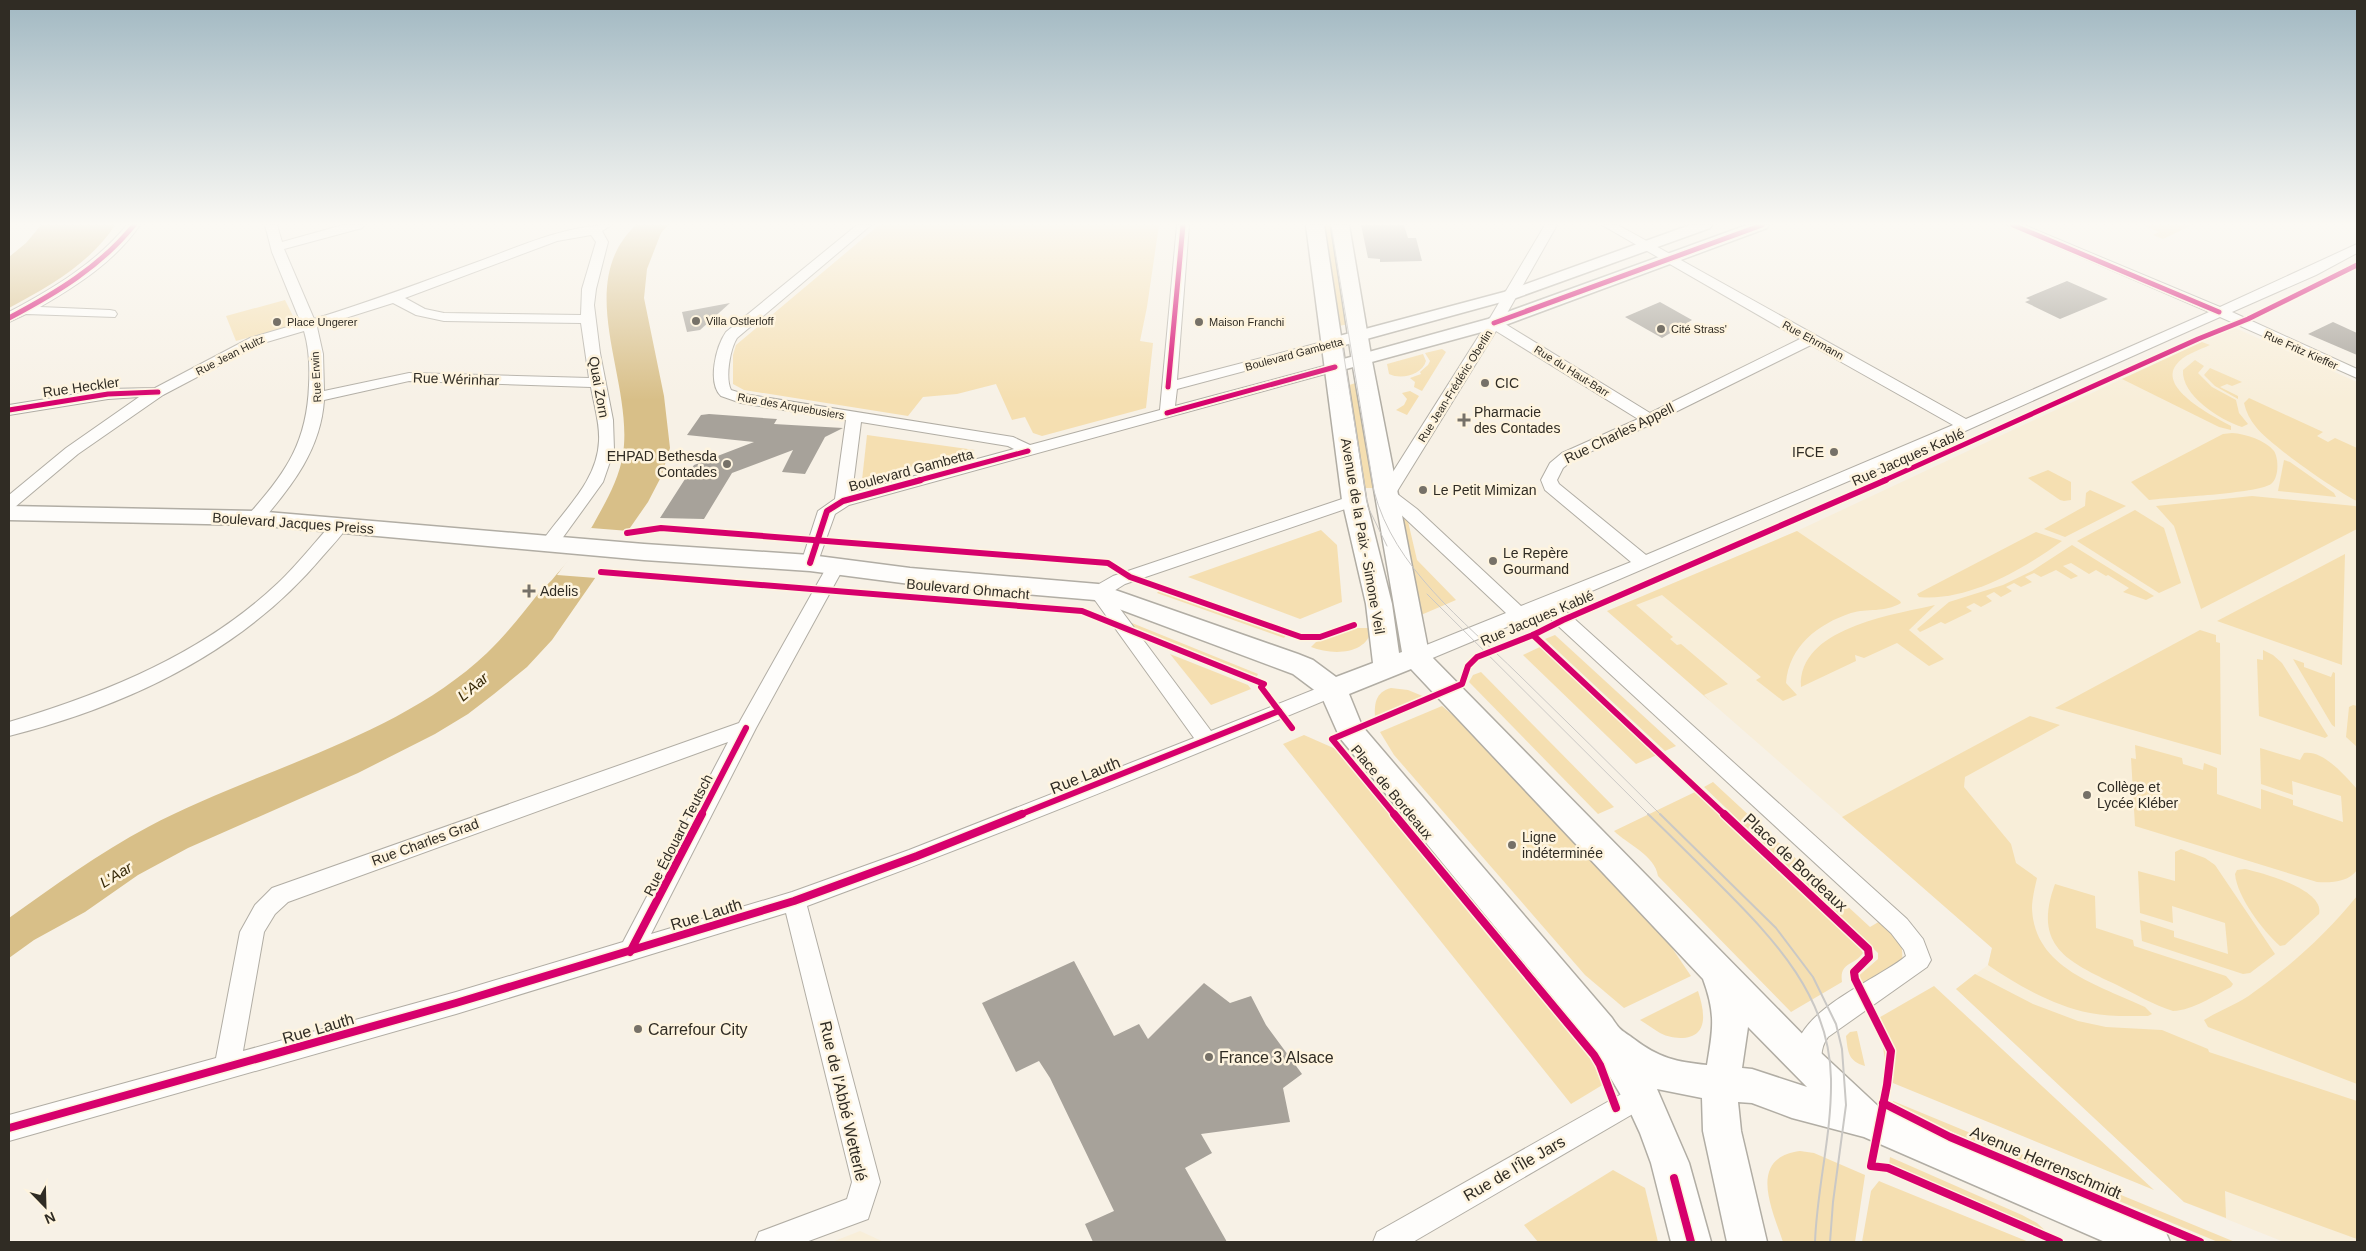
<svg xmlns="http://www.w3.org/2000/svg" width="2366" height="1251" viewBox="0 0 2366 1251" font-family="Arial,sans-serif">
<style>
.built{fill:#f8eed9}
.green{fill:#f5dfb1}
.water{fill:#d8bf88}
.pier{fill:#f7f1e6}
.building{fill:#a7a29a}
.lines{fill:none;stroke-linecap:round;stroke-linejoin:round}
.minor-casing{stroke:#b1ada4;stroke-width:2}
.tertiary-casing{stroke:#b1ada4;stroke-width:3}
.secondary-casing{stroke:#b1ada4;stroke-width:3}
.minor{fill:#fefdfb;fill-rule:evenodd}
.tertiary{fill:#fefdfb;fill-rule:evenodd}
.secondary{fill:#fefdfb;fill-rule:evenodd}
.tram-far1{stroke:#cac8c5;stroke-width:1}
.tram{stroke:#cac8c5;stroke-width:2}
.cycleway-far2-casing{stroke:#fef4df;stroke-width:8}
.cycleway-far1-casing{stroke:#fef4df;stroke-width:9}
.cycleway-casing{stroke:#fef4df;stroke-width:11}
.cycleway-far2{stroke:#d6006c;stroke-width:5}
.cycleway-far1{stroke:#d6006c;stroke-width:6}
.cycleway{stroke:#d6006c;stroke-width:8}
.poi-dot{fill:#767168;stroke:#fef4df;stroke-width:2}
.labels{text-anchor:middle;stroke-width:5;stroke-linejoin:round;paint-order:stroke}
.far-poi-label{font-size:11px;fill:#302c24;stroke:#fef4df;text-anchor:start}
.far-street-label{font-size:11px;fill:#302c24;stroke:#fef4df}
.street-label{font-size:14px;fill:#302c24;stroke:#fef4df}
.poi-label{font-size:14px;fill:#302c24;stroke:#fef4df;text-anchor:start}
.water-label{font-size:15px;font-style:italic;fill:#372907;stroke:#fef4df}
.near-street-label{font-size:16px;fill:#302c24;stroke:#fef4df}
.near-poi-label{font-size:16px;fill:#302c24;stroke:#fef4df;text-anchor:start}
</style>
<rect width="100%" height="100%" fill="#f7f1e6"/>
<!-- built -->
<g class="built">
<polygon points="2233,327 2357,382 2357,1242 2284,1242 2184,1202 1956,989 1988,965 1992,948 1607,611 1797,531"/>
<polygon points="860,1231 884,1242 832,1242"/>
</g>
<!-- green -->
<g class="green">
<polygon points="879,225 1159,225 1147,307 1140,341 1153,343 1146,408 1042,436 1033,433 1025,417 1012,420 996,384 957,394 923,397 908,416 744,390 733,384 733,355 736,345"/>
<polygon points="1323,225 1333,225 1350,324 1338,326"/>
<polygon points="2143,225 2192,225 2163,239 2153,235 2159,232"/>
<polygon points="285,300 297,324 236,341 226,316"/>
<path d="M2202 342 2210 345C2199 350 2183 355 2176 365 2158 389 2215 417 2231 426V430L2219 427 2122 379Z"/>
<polygon points="1442,349 1446,352 1422,391 1414,387 1415,382 1410,378 1421,374 1420,372 1428,365 1430,361 1425,353"/>
<path d="M1423 354 1426 361C1422 375 1401 380 1389 374L1387 364Z"/>
<path d="M2195 360 2204 366 2198 373 2212 387 2236 400 2239 413 2248 424 2242 427C2220 420 2181 395 2183 370Z"/>
<polygon points="2210,368 2242,382 2232,386 2227,384 2220,387 2238,396 2238,399 2215,386 2204,375"/>
<polygon points="1359,382 1376,488 1362,488 1346,386"/>
<polygon points="1410,391 1419,396 1407,415 1396,410 1404,405 1407,399 1402,393"/>
<path d="M2249 398 2323 432 2317 436 2328 442 2335 438 2357 448V501C2336 491 2270 445 2256 427 2250 420 2246 412 2244 403Z"/>
<path d="M2232 433C2246 434 2265 440 2274 451 2279 459 2279 478 2271 484 2255 494 2172 497 2149 500L2131 482 2223 434Z"/>
<polygon points="867,435 975,450 862,480"/>
<polygon points="2284,460 2290,462 2334,493 2336,497 2278,491"/>
<polygon points="2048,470 2071,482 2071,500 2064,501 2060,500 2028,478"/>
<polygon points="2090,490 2126,506 2065,537 2044,529 2085,506 2086,493"/>
<polygon points="2252,496 2355,506 2357,507 2357,529 2201,609 2174,526 2156,506"/>
<polygon points="2135,510 2164,528 2181,583 2159,593 2077,541"/>
<polygon points="1401,516 1407,517 1417,560 1456,600 1421,615"/>
<polygon points="1321,530 1337,545 1342,602 1300,619 1188,577"/>
<path d="M1797 531 1900 601 1901 603C1884 613 1868 608 1851 613 1818 624 1789 646 1786 683L1797 695 1783 701 1756 680 1761 677 1662 595 1636 605 1673 637 1670 639 1677 645 1681 644 1728 684 1704 695 1710 701 1607 611Z"/>
<path d="M2036 532 2062 541C2024 569 1968 602 1919 597L1917 594Z"/>
<polygon points="2072,545 2154,596 2146,600 2123,592 2129,588 2108,575 2106,576 2096,570 2089,574 2071,563 2063,566 2078,576 2071,579 2056,570 2041,577 2034,573 2025,577 2032,582 2021,587 2014,583 2006,587 2012,591 2001,597 1994,592 1986,596 1992,601 1981,607 1974,603 1966,607 1972,611 1945,624 1941,622 1920,632 1917,629 1949,602 2003,585 2032,571"/>
<polygon points="2345,554 2342,665 2217,621"/>
<polygon points="1160,589 1287,634 1284,638 1157,593"/>
<path d="M1935 605 1909 630 1944 659 1929 666 1897 643 1864 658 1855 655 1856 661 1801 687C1798 628 1892 615 1935 605Z"/>
<polygon points="1132,623 1258,674 1256,678 1132,628"/>
<path d="M1354 628H1372C1367 656 1331 655 1311 647L1316 642Z"/>
<polygon points="2200,630 2216,635 2216,642 2220,643 2221,755 2055,708"/>
<polygon points="1555,635 1676,746 1665,751 1545,639"/>
<polygon points="1542,646 1657,755 1636,764 1523,655"/>
<polygon points="2263,650 2273,655 2282,663 2328,736 2325,738 2259,716 2257,659 2263,660"/>
<polygon points="1170,654 1248,685 1251,689 1211,705"/>
<polygon points="2293,659 2304,663 2304,667 2331,677 2333,672 2335,673 2335,727 2332,725"/>
<polygon points="1481,672 1614,807 1598,814 1469,682 1473,675"/>
<path d="M1391 688 1408 690 1425 697 1375 717C1374 703 1376 692 1391 688Z"/>
<polygon points="2353,705 2357,706 2357,747 2346,737 2349,707"/>
<polygon points="1442,706 1461,722 1668,942 1691,976 1624,1008 1585,975 1394,755 1380,732"/>
<path d="M2030 716 2060 725 1965 777 1964 787 2011 844 2016 863 2037 878C2035 887 2032 899 2032 908 2034 969 2099 985 2145 1007L2152 1014 2148 1016C2129 1016 2109 1017 2090 1013 2054 1006 2017 985 1988 965L1992 948 1842 817Z"/>
<polygon points="1304,735 1338,750 1590,1055 1604,1084 1571,1104 1283,744"/>
<path d="M2135 745 2182 758 2183 764 2203 770 2204 763 2217 768V794L2261 809V789L2293 800V805L2343 822 2341 796 2292 781 2293 795 2261 784 2260 748 2300 760 2304 753C2324 750 2345 776 2357 789V870C2349 882 2331 883 2317 882L2135 826 2131 758 2136 759Z"/>
<path d="M1713 782 1870 927 1882 920C1897 935 1904 939 1902 962L1860 991 1855 979 1878 959V953L1704 787Z"/>
<path d="M1695 792 1860 948 1863 953C1854 966 1839 962 1842 982L1791 1012 1658 876C1655 855 1627 844 1614 831Z"/>
<polygon points="2181,849 2205,858 2215,865 2275,954 2250,973 2243,974 2142,941 2140,920 2174,931 2174,937 2228,954 2225,923 2172,906 2173,923 2140,913 2138,871 2175,881 2175,852"/>
<path d="M2245 869C2262 873 2325 889 2319 914L2285 945 2280 946C2263 931 2237 897 2235 874L2237 870Z"/>
<path d="M2055 884 2095 896 2096 928 2133 940 2134 946 2226 976 2233 984 2231 987C2213 996 2194 1010 2173 1011 2154 1005 2135 994 2117 985 2068 962 2032 946 2055 884Z"/>
<path d="M2357 896V1084L2208 1027 2204 1020C2220 1010 2239 1004 2254 992 2292 965 2328 932 2357 896Z"/>
<polygon points="1975,974 2033,1004 2078,1021 2106,1027 2162,1030 2208,1049 2209,1052 2357,1101 2357,1239 2225,1191 2226,1218 2184,1202 1956,989"/>
<polygon points="1934,986 2154,1190 1888,1081 1882,1040 1875,1020"/>
<path d="M1698 991C1704 1010 1710 1036 1683 1038 1676 1038 1667 1037 1660 1033 1653 1029 1647 1024 1640 1020Z"/>
<path d="M1857 1031 1865 1066C1848 1061 1848 1052 1846 1036L1850 1032Z"/>
<polygon points="1893,1101 2235,1242 2218,1242 1892,1107"/>
<path d="M1800 1151 1814 1153 1865 1175 1855 1242H1783C1772 1209 1747 1158 1800 1151Z"/>
<polygon points="1890,1157 2022,1215 2037,1223 2051,1236 1889,1165"/>
<polygon points="1613,1170 1645,1188 1658,1242 1538,1242 1524,1225"/>
<polygon points="1879,1181 1886,1184 2029,1242 1862,1242 1871,1191"/>
</g>
<!-- water -->
<g class="water">
<path d="M41 225H115C91 263 48 287 9 308V257L26 243Z"/>
<path d="M636 225H668L661 233 647 269 644 298 664 396 670 448 661 477 648 502 552 640 527 667 494 694 468 714 435 734 358 773 188 848 138 875 85 912 34 940 9 958V918C54 886 99 853 148 827 257 769 396 739 487 653 506 635 522 614 538 594 544 587 551 582 556 575 569 561 583 542 593 525 605 503 619 480 623 454 634 380 572 285 636 225Z"/>
</g>
<!-- pier -->
<polygon class="pier" points="591,528 629,531 596,578 557,575"/>
<!-- building -->
<g class="building">
<polygon points="1361,225 1404,225 1408,238 1416,238 1422,261 1380,262 1380,259 1368,258"/>
<polygon points="2067,281 2108,299 2060,319 2025,302 2030,300 2026,298"/>
<polygon points="1660,302 1692,320 1662,338 1625,317"/>
<polygon points="730,303 700,330 687,332 682,312"/>
<polygon points="2333,322 2357,333 2357,355 2308,334"/>
<polygon points="709,414 777,419 774,424 843,428 825,437 805,474 782,472 793,450 732,473 704,519 660,518 694,465 754,442 687,435 701,415"/>
<polygon points="1074,961 1114,1036 1139,1024 1148,1039 1204,983 1230,1003 1251,996 1266,1025 1302,1074 1283,1088 1290,1122 1201,1134 1212,1153 1185,1168 1227,1242 1093,1242 1085,1224 1114,1211 1050,1078 1039,1061 1016,1072 982,1003"/>
</g>
<g class="lines">
<defs>
<g id="minor">
<path d="M127 225H140C115 261 78 285 40 307L110 310 115 311 117 314 115 317 26 314 9 322V312C52 289 95 264 127 225Z"/>
<path d="M265 225H277L282 242 343 225H364L362 228 284 249 314 319C370 302 425 281 480 261 523 245 567 225 612 225L602 231 608 242 596 289 594 305 600 353 613 420 614 450 603 482 556 547H544L541 543C563 510 597 483 599 441 600 423 594 405 591 387L409 381 324 400C321 449 292 486 261 522H249L246 518 249 514C286 473 307 442 309 385 310 367 309 348 304 331L260 344 163 395 78 454 15 507 9 508V495L66 448 139 397 108 399 9 415V405L108 389 155 388 250 338 301 323 272 252ZM591 235 596 242 582 289 581 315 444 313 425 309 405 298 557 241ZM393 303 416 315 444 321 581 323 589 378 409 373 324 391 323 354 317 327Z"/>
<path d="M857 225H871L737 338C730 349 725 378 731 390L744 394 1013 437 1030 445 1160 410 1177 225H1189L1177 380 1330 340 1337 344 1335 347 1177 389 1175 406 1335 363 1342 367 1340 370 849 505 835 514 816 567 810 569 804 567 801 563 818 511 835 499 846 420 741 403 721 396C707 383 716 346 726 332ZM861 422 1008 446 1014 449 852 493Z"/>
<path d="M1545 225H1557L1502 322 1650 413 1800 339 1602 225H1618L1966 419 2209 312 2007 225H2024L2220 307 2357 244V253L2316 275 2232 312 2357 369V378L2220 317 1954 436 1559 605 1907 919 1923 939 1931 960 1927 967 1828 1037C1819 1048 1823 1061 1817 1073L1808 1077 1799 1073C1774 1018 1874 983 1906 956L1904 950 1891 933 1543 612 1423 662 1416 664 1409 662 1406 657 1409 652 1506 613 1379 494 1487 323ZM1496 331 1638 419 1562 453 1550 463 1541 480 1545 490 1631 562 1521 606 1417 509 1396 493ZM1811 345 1953 425 1646 555 1559 484 1557 480 1563 468 1574 459 1641 429Z"/>
<path d="M1354 495 1360 496 1362 500 1360 504 1125 584 1109 594 1211 731 1333 682 1340 684 1343 689 1340 694C1164 768 986 840 807 906L880 1182 868 1219 806 1242H755L759 1232 847 1199 852 1182 786 913 456 1014 9 1141V1115L216 1058 240 932 255 905 272 888 739 723 829 563 835 561 841 563 844 567 756 728 651 934 792 892 909 850 1194 738 1092 596 1089 592 1092 588 1113 576ZM728 742 623 942 456 992 243 1051 264 932 275 914 288 902Z"/>
<path d="M340 520 346 521 349 525C341 536 331 547 322 557 242 652 127 706 9 736V722C106 693 203 654 278 583 298 564 315 542 334 521Z"/>
<polygon points="1641,1083 1650,1086 1654,1095 1650,1104 1413,1242 1373,1242 1377,1232"/>
</g>
<g id="tertiary">
<polygon points="1690,225 1712,225 1710,228 1516,298 1330,349 1324,348 1321,344 1324,340 1504,292"/>
<polygon points="1747,225 1769,225 1767,228 1500,327 1335,372 1329,371 1326,367 1329,363 1488,319"/>
</g>
<path id="secondary" d="M1306 225H1324L1366 500 1392 604 1399 653 1402 652 1352 361 1331 225H1349L1372 361 1429 654 1821 1053 1880 1108 2164 1228 2170 1242H2105L1864 1137 1792 1118 1752 1103 1738 1102 1741 1131 1767 1242H1727L1703 1131 1702 1098 1657 1089 1689 1163 1711 1242H1671L1651 1163 1640 1133 1628 1107 1588 1040 1340 738 1321 695 1293 674 1095 600 910 584 810 571 644 560 255 525 9 520V506L255 511 644 544 810 555 910 568 1098 584 1298 654 1313 660 1336 677 1373 663 1366 604 1342 500ZM1411 669 1703 979C1716 1014 1713 1029 1707 1065 1676 1062 1659 1058 1634 1039 1622 1030 1621 1032 1612 1018L1362 726 1349 694ZM1748 1027 1807 1087 1752 1069 1742 1068Z"/>
</defs>
<!-- minor casing -->
<use href="#minor" class="minor-casing"/>
<!-- tertiary casing -->
<use href="#tertiary" class="tertiary-casing"/>
<!-- secondary casing -->
<use href="#secondary" class="secondary-casing"/>
<!-- minor -->
<use href="#minor" class="minor"/>
<!-- tertiary -->
<use href="#tertiary" class="tertiary"/>
<!-- secondary -->
<use href="#secondary" class="secondary"/>
<!-- tram-far1 -->
<g class="tram-far1">
<path d="M1331 225 1374 491C1394 568 1463 620 1518 674 1566 721 1614 768 1661 815"/>
<polyline points="1341,338 1368,507 1387,546"/>
<polyline points="1427,594 1649,815"/>
</g>
<!-- tram -->
<g class="tram">
<path d="M1648 814C1673 838 1697 862 1721 886 1775 940 1830 998 1831 1079 1832 1134 1817 1187 1815 1242"/>
<polyline points="1660,814 1776,928 1813,977 1836,1024 1842,1049 1846,1105 1833,1202 1830,1242"/>
</g>
<defs>
<g id="cycleway-far2">
<polyline points="2013,225 2219,312"/>
<path d="M9 318C56 293 100 267 134 225"/>
<polyline points="1494,323 1762,225"/>
<polyline points="1168,387 1183,225"/>
<polyline points="9,410 108,394 158,392"/>
<polyline points="1167,413 1335,367"/>
<polyline points="916,481 1028,451"/>
<polyline points="1883,481 2198,339 2248,319 2357,265"/>
</g>
<g id="cycleway-far1">
<polyline points="627,533 661,528 1108,563 1130,577 1301,637 1320,637 1354,625"/>
<polyline points="810,563 827,511 843,501 921,480"/>
<polyline points="601,572 1082,611 1264,684 1261,687 1292,728"/>
<polyline points="1533,635 1725,815"/>
<polyline points="701,815 746,728"/>
<polyline points="1019,815 1279,711"/>
<polyline points="1395,815 1332,739 1462,684 1468,666 1477,657 1533,635 1563,620 1886,480"/>
</g>
<g id="cycleway">
<polyline points="1394,814 1594,1055 1600,1065 1616,1108"/>
<polyline points="1724,814 1868,949 1869,957 1854,972 1855,979 1891,1051 1887,1085 1871,1166 1888,1168 2059,1242"/>
<polyline points="630,952 702,814"/>
<polyline points="1883,1103 1950,1137 2200,1242"/>
<polyline points="9,1128 456,1003 794,901 917,856 1022,814"/>
<polyline points="1674,1178 1691,1242"/>
</g>
</defs>
<!-- cycleway-far2 casing -->
<use href="#cycleway-far2" class="cycleway-far2-casing"/>
<!-- cycleway-far1 casing -->
<use href="#cycleway-far1" class="cycleway-far1-casing"/>
<!-- cycleway casing -->
<use href="#cycleway" class="cycleway-casing"/>
<!-- cycleway-far2 -->
<use href="#cycleway-far2" class="cycleway-far2"/>
<!-- cycleway-far1 -->
<use href="#cycleway-far1" class="cycleway-far1"/>
<!-- cycleway -->
<use href="#cycleway" class="cycleway"/>
</g>
<!-- sky -->
<linearGradient id="sky" x2="0" y2="1"><stop stop-color="#a1b8c2"/><stop offset="0.56" stop-color="#fbf9f4"/><stop offset="1" stop-color="#fbf9f4" stop-opacity="0"/></linearGradient>
<rect width="2366" height="400" fill="url(#sky)"/>
<!-- markers -->
<g class="poi-dot">
<circle cx="696" cy="321" r="5"/>
<circle cx="277" cy="322" r="5"/>
<circle cx="1199" cy="322" r="5"/>
<circle cx="1661" cy="329" r="5"/>
<circle cx="1485" cy="383" r="5"/>
<path d="M1461.5 412.5h5v5h5v5h-5v5h-5v-5h-5v-5h5z"/>
<circle cx="1834" cy="452" r="5"/>
<circle cx="727" cy="464" r="5"/>
<circle cx="1423" cy="490" r="5"/>
<circle cx="1493" cy="561" r="5"/>
<path d="M526.5 583.5h5v5h5v5h-5v5h-5v-5h-5v-5h5z"/>
<circle cx="2087" cy="795" r="5"/>
<circle cx="1512" cy="845" r="5"/>
<circle cx="638" cy="1029" r="5"/>
<circle cx="1209" cy="1057" r="5"/>
</g>
<g class="labels">
<!-- far-poi labels -->
<g class="far-poi-label">
<text x="706" y="325">Villa Ostlerloff</text>
<text x="287" y="326">Place Ungerer</text>
<text x="1209" y="326">Maison Franchi</text>
<text x="1671" y="333">Cité Strass'</text>
</g>
<!-- far-street labels -->
<g class="far-street-label">
<text transform="translate(1813 340) rotate(29)" y="4">Rue Ehrmann</text>
<text transform="translate(2301 350) rotate(24)" y="4">Rue Fritz Kieffer</text>
<text transform="translate(1294 354) rotate(-15)" y="4">Boulevard Gambetta</text>
<text transform="translate(230 355) rotate(-27)" y="4">Rue Jean Hultz</text>
<text transform="translate(1572 371) rotate(32)" y="4">Rue du Haut-Barr</text>
<text transform="translate(316 377) rotate(-93)" y="4">Rue Erwin</text>
<text transform="translate(1455 386) rotate(-58)" y="4">Rue Jean-Frédéric Oberlin</text>
<text transform="translate(791 406) rotate(10)" y="4">Rue des Arquebusiers</text>
</g>
<!-- street labels -->
<g class="street-label">
<text transform="translate(456 379) rotate(2)" y="5">Rue Wérinhar</text>
<text transform="translate(81 387) rotate(-8)" y="5">Rue Heckler</text>
<text transform="translate(599 387) rotate(80)" y="5">Quai Zorn</text>
<text transform="translate(1619 433) rotate(-26)" y="5">Rue Charles Appell</text>
<text transform="translate(1908 457) rotate(-24)" y="5">Rue Jacques Kablé</text>
<text transform="translate(911 470) rotate(-15)" y="5">Boulevard Gambetta</text>
<text transform="translate(293 523) rotate(4)" y="5">Boulevard Jacques Preiss</text>
<text transform="translate(1363 536) rotate(80)" y="5">Avenue de la Paix - Simone Veil</text>
<text transform="translate(968 589) rotate(5)" y="5">Boulevard Ohmacht</text>
<text transform="translate(1537 618) rotate(-23)" y="5">Rue Jacques Kablé</text>
<text transform="translate(1392 792) rotate(50)" y="5">Place de Bordeaux</text>
<text transform="translate(678 835) rotate(-63)" y="5">Rue Édouard Teutsch</text>
<text transform="translate(425 842) rotate(-20)" y="5">Rue Charles Grad</text>
</g>
<!-- poi labels -->
<g class="poi-label">
<text x="1495" y="388">CIC</text>
<text x="1474" y="417">Pharmacie<tspan x="1474" dy="16">des Contades</tspan></text>
<text x="1824" y="457" text-anchor="end">IFCE</text>
<text x="717" y="461" text-anchor="end">EHPAD Bethesda<tspan x="717" dy="16">Contades</tspan></text>
<text x="1433" y="495">Le Petit Mimizan</text>
<text x="1503" y="558">Le Repère<tspan x="1503" dy="16">Gourmand</tspan></text>
<text x="540" y="596">Adelis</text>
<text x="2097" y="792">Collège et<tspan x="2097" dy="16">Lycée Kléber</tspan></text>
<text x="1522" y="842">Ligne<tspan x="1522" dy="16">indéterminée</tspan></text>
</g>
<!-- water labels -->
<g class="water-label">
<text transform="translate(473 687) rotate(-40)" y="5">L'Aar</text>
<text transform="translate(116 875) rotate(-31)" y="5">L'Aar</text>
</g>
<!-- near-street labels -->
<g class="near-street-label">
<text transform="translate(1085 775) rotate(-22)" y="6">Rue Lauth</text>
<text transform="translate(1796 862) rotate(43)" y="6">Place de Bordeaux</text>
<text transform="translate(706 914) rotate(-17)" y="6">Rue Lauth</text>
<text transform="translate(318 1028) rotate(-16)" y="6">Rue Lauth</text>
<text transform="translate(844 1101) rotate(77)" y="6">Rue de l'Abbé Wetterlé</text>
<text transform="translate(2046 1162) rotate(23)" y="6">Avenue Herrenschmidt</text>
<text transform="translate(1514 1168) rotate(-30)" y="6">Rue de l'Île Jars</text>
</g>
<!-- near-poi labels -->
<g class="near-poi-label">
<text x="648" y="1035">Carrefour City</text>
<text x="1219" y="1063">France 3 Alsace</text>
</g>
</g>
<!-- border -->
<rect width="2366" height="1251" fill="none" stroke="#302c24" stroke-width="20"/>
<!-- north arrow -->
<g transform="translate(45 1206) rotate(157)" stroke="#fef4df" stroke-width="4" paint-order="stroke">
<path d="M0-4L9 19L0 12L-9 19Z" fill="#302c24"/>
<text y="-8" font-size="14" font-weight="bold" text-anchor="middle" fill="#302c24">N</text>
</g>
</svg>
